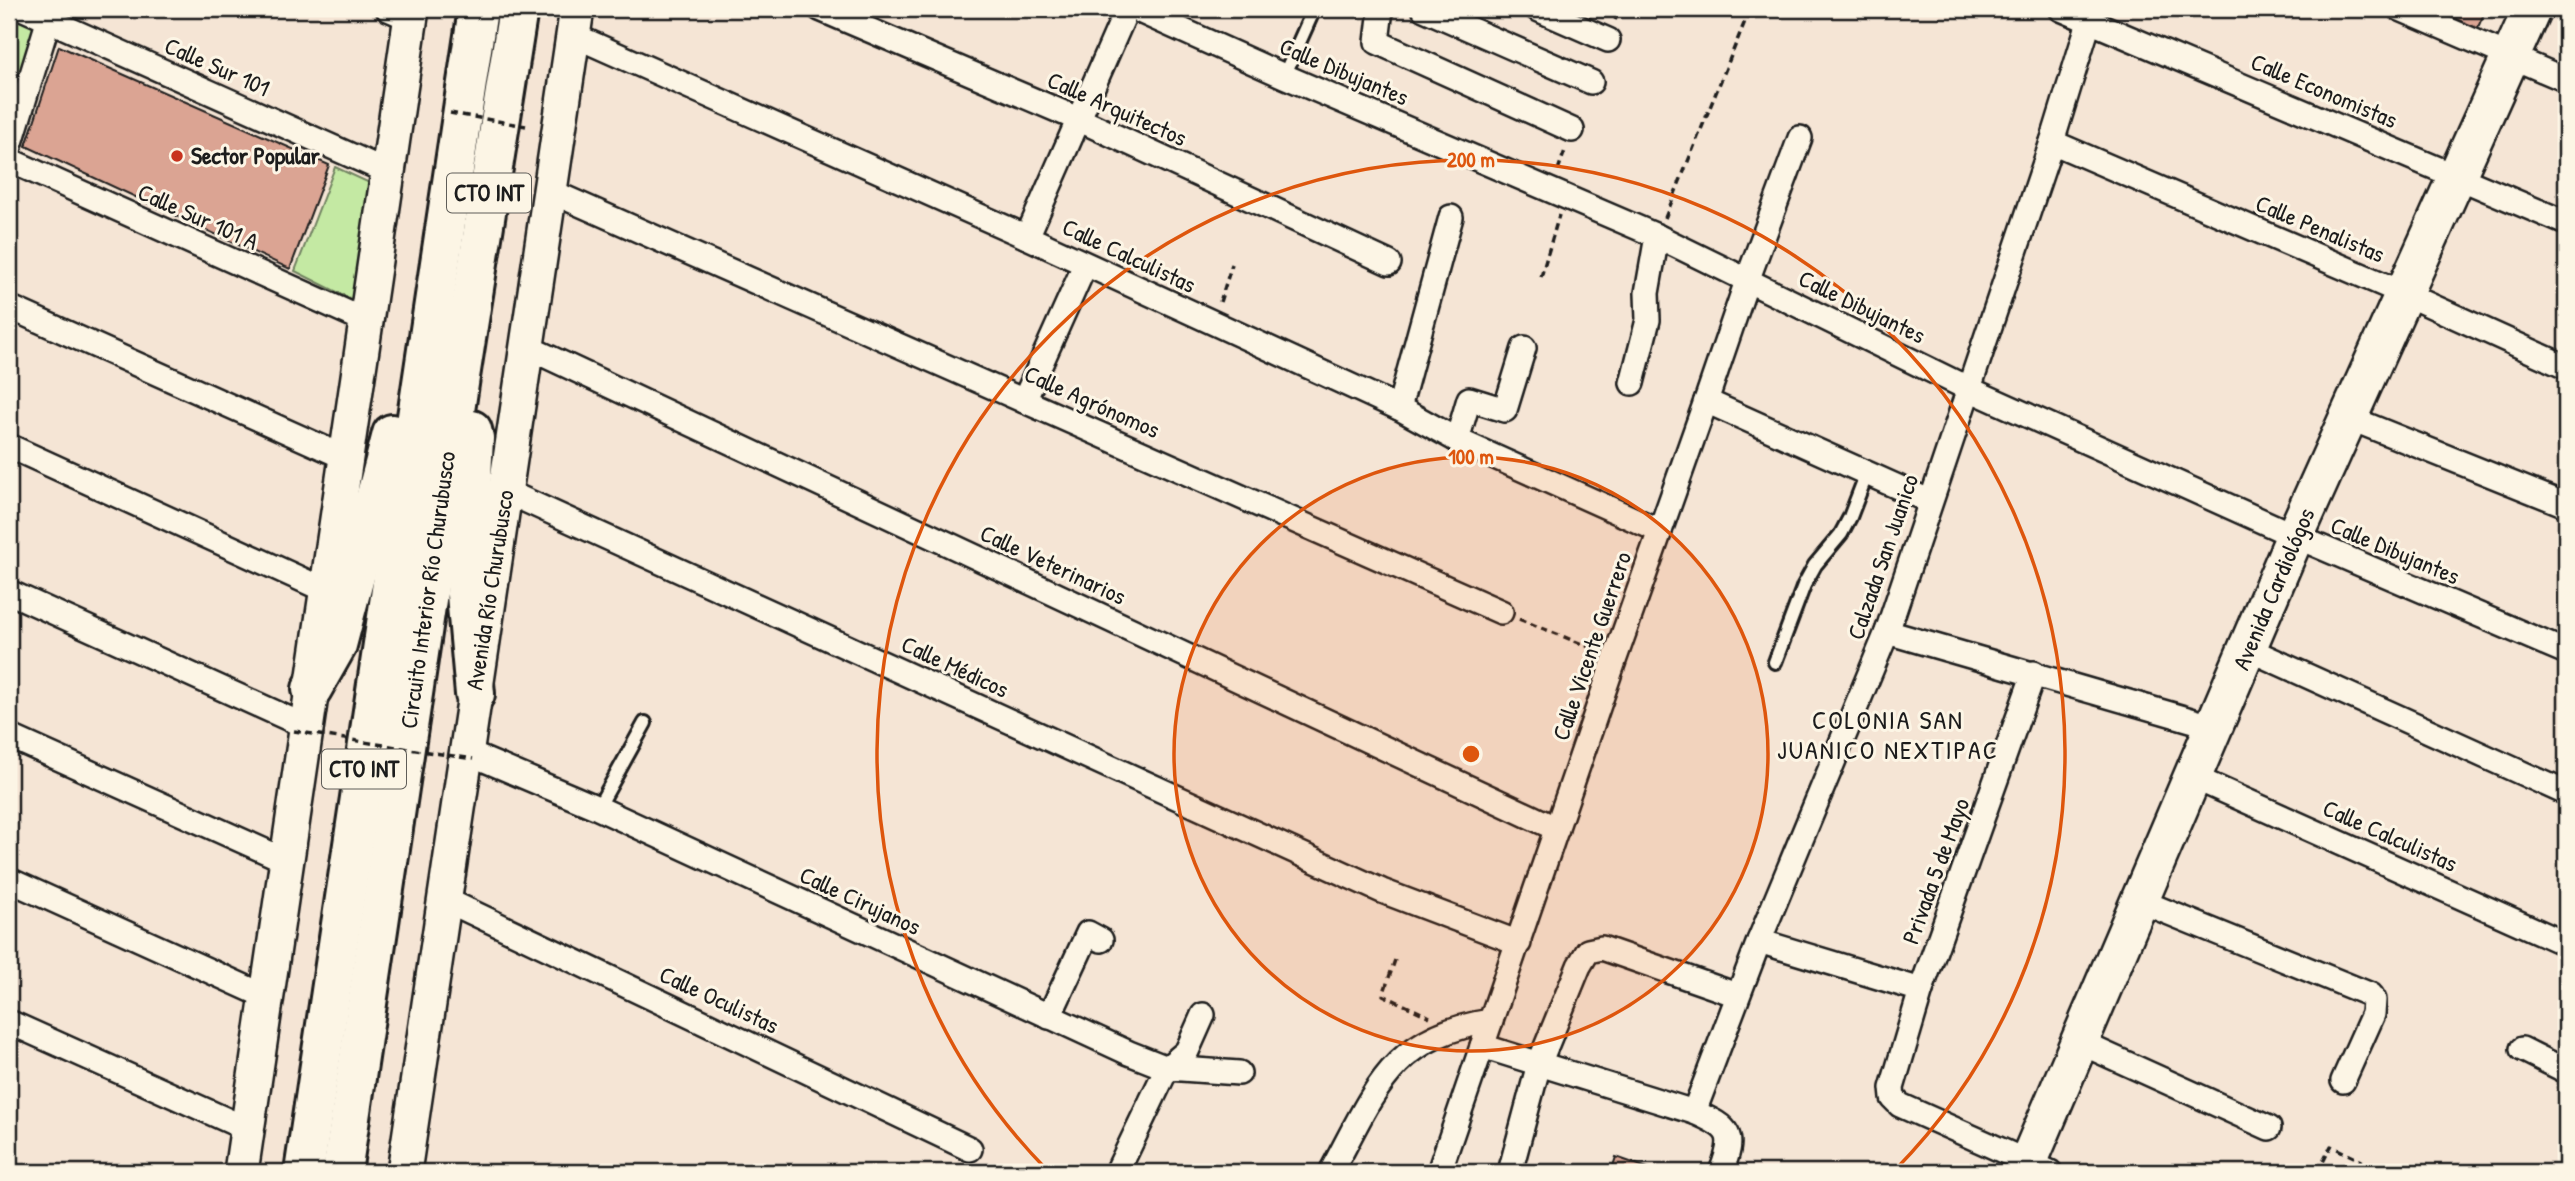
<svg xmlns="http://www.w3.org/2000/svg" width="2575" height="1181" viewBox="0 0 2575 1181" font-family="'Patrick Hand',sans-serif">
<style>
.green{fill:#c4e9a3;stroke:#708260;stroke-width:2}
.building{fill:#dba493;stroke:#1c1c1c;stroke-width:2}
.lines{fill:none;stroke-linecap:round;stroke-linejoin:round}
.lane-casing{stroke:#1c1c1c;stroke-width:18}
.street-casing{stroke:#1c1c1c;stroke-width:28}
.secondary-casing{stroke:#1c1c1c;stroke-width:38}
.primary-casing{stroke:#1c1c1c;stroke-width:42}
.highway-casing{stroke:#1c1c1c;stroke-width:44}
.path{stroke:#1c1c1c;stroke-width:3.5;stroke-dasharray:7 5;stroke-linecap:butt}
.lane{stroke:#fcf5e5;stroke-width:12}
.street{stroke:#fcf5e5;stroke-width:23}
.secondary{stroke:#fcf5e5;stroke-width:33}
.primary{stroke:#fcf5e5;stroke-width:37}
.highway{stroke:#fcf5e5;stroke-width:38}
.path-bridge{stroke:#1c1c1c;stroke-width:3.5;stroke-dasharray:7 5;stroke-linecap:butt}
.ring{fill:none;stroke:#de560d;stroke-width:3.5}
.poi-dot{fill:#c8321e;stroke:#fcf5e5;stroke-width:2.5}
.labels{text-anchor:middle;stroke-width:6;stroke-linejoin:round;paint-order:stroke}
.shield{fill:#fcf5e5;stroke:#5f5d58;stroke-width:2}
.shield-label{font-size:23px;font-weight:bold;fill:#1c1c1c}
.street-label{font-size:24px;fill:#1c1c1c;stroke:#fcf5e5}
.poi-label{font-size:24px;font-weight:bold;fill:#1c1c1c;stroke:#fcf5e5;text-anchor:start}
.neighbourhood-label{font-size:26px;letter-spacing:2px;fill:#1c1c1c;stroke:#fcf5e5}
.centre{fill:#de560d;stroke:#fcf5e5;stroke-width:3.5}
.ring-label{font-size:21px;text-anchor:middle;font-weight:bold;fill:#de560d;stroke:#fcf5e5;stroke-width:6;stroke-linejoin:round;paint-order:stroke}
</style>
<rect width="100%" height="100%" fill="#f5e5d5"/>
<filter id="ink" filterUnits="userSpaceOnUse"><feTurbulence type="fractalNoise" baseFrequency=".0143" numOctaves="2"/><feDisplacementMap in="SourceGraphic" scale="14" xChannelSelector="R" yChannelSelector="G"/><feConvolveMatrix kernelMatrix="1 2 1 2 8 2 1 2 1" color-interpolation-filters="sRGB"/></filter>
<g filter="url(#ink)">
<!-- green -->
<g class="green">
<polygon points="9,15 36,27 9,105"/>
<polygon points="335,167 372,184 355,301 295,271"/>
</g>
<!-- building -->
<g class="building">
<polygon points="2424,9 2486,9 2476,32"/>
<polygon points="59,46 329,165 290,269 26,146"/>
<polygon points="1616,1157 1659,1172 1611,1172"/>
</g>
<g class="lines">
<defs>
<g id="lane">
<polyline points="1284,76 1314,9"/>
<polyline points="1775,662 1804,585 1815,565 1841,534 1850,517 1867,473"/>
<polyline points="598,808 645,723"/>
</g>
<g id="street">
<polyline points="24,9 388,172"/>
<polyline points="388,9 411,19"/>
<polyline points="820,9 1078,119 1389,263"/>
<polyline points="1135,9 1284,76 1657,236 1969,389 2295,536 2566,652"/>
<polyline points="1381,9 1377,42 1572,130"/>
<polyline points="1424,9 1591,82"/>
<polyline points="1537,9 1608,40"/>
<polyline points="2061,9 2566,223"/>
<polyline points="2400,9 2566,80"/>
<polyline points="573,35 1027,237 1399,408 1457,440 1660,531"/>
<polyline points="2052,142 2403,293 2566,367"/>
<polyline points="9,149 52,9"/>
<polyline points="9,160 366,321"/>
<polyline points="550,191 1501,612"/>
<polyline points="1027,237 1127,9"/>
<polyline points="9,307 346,458"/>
<polyline points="527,347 1557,829"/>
<polyline points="1632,383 1648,320 1647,293 1657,236"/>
<polyline points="1024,401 1085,265"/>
<polyline points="1706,401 1929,501"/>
<polyline points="1399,408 1451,217"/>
<polyline points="2347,417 2566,505"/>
<polyline points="1457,440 1469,399 1505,410 1524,348"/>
<polyline points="9,446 327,591"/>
<polyline points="505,491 1382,891 1519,943"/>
<polyline points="9,592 307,727"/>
<polyline points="1887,632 2215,727"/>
<polyline points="2248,649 2566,793"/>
<polyline points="2034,673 1921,990 1892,1088 1893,1098 1900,1105 2050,1172"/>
<polyline points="9,736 287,861"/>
<polyline points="466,752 598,808 1129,1053 1167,1068 1239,1073"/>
<polyline points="2193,777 2566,944"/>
<polyline points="9,880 267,997"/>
<polyline points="444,899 970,1149"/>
<polyline points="2140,901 2371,995 2374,1000 2373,1014 2343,1081"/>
<polyline points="1759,941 1921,990"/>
<polyline points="1049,1017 1088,933 1101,940"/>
<polyline points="9,1022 247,1129"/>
<polyline points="2079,1042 2269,1128"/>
<path d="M1482 1046 1694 1112C1731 1128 1736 1134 1721 1172"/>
<polyline points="2522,1049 2566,1071"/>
<polyline points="1694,1112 1759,941 1887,632 2052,142 2093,9"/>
<polyline points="1117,1172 1167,1068 1187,1051 1203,1015"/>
<path d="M1331 1172C1374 1093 1391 1035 1491 1021"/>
<polyline points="1439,1172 1615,658 1706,401 1747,281 1800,138"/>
<polyline points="1510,1172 1539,1064 1579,966 1588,951 1602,948 1737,995"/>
</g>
<g id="secondary">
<polyline points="241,1172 412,9"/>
<polyline points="404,1172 577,9"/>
</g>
<polyline id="primary" points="2024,1172 2295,536 2532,9"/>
<g id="highway">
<polyline points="472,430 474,438 466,594 475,694"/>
<polyline points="312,689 337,645 392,434"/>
<polyline points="304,1172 478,9"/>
<polyline points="342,1172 460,377 518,9"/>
</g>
</defs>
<!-- lane casing -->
<use href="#lane" class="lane-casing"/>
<!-- street casing -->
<use href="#street" class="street-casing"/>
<!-- secondary casing -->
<use href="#secondary" class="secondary-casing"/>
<!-- primary casing -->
<use href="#primary" class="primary-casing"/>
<!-- highway casing -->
<use href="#highway" class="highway-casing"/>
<!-- path -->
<g class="path">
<polyline points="1615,20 1620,9"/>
<polyline points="1558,170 1566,148"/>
<polyline points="1665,218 1750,9"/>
<polyline points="1541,277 1559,215"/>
<polyline points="1220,302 1232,264"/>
<polyline points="1519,619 1597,650"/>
<polyline points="1395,960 1383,995 1430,1017"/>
<polyline points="2318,1172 2331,1146 2362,1161"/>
</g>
<!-- lane -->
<use href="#lane" class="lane"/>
<!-- street -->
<use href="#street" class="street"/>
<!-- secondary -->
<use href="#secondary" class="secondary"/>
<!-- primary -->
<use href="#primary" class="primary"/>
<!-- highway -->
<use href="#highway" class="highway"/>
<!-- path-bridge -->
<g class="path-bridge">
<polyline points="450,113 526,126"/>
<polyline points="294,731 473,759"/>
</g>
</g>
</g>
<!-- distance rings -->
<circle cx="1471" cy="754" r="297" fill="#de560d" fill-opacity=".12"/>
<g class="ring">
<circle cx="1471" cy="754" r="297"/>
<path d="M1047 1170A594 594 0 1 1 1895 1170"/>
</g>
<!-- markers -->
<circle class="poi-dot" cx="177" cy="156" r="7"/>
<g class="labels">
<!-- shield labels -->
<g class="shield">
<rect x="447" y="173.5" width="84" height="39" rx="5"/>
<rect x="322" y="749.5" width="84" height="39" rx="5"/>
</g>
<g class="shield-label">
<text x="489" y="201">CTO INT</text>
<text x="364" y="777">CTO INT</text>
</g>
<!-- street labels -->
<g class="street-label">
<text transform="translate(217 67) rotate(24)" y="8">Calle Sur 101</text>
<text transform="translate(1344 72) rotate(23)" y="8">Calle Dibujantes</text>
<text transform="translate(2324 91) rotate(23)" y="8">Calle Economistas</text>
<text transform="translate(1117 109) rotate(24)" y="8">Calle Arquitectos</text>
<text transform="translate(198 217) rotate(24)" y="8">Calle Sur 101 A</text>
<text transform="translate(2320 229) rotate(23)" y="8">Calle Penalistas</text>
<text transform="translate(1129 256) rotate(25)" y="8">Calle Calculistas</text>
<text transform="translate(1862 307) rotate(26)" y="8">Calle Dibujantes</text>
<text transform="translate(1092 402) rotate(24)" y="8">Calle Agrónomos</text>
<text transform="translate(2395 551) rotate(23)" y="8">Calle Dibujantes</text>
<text transform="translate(1883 557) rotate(-71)" y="8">Calzada San Juanico</text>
<text transform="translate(1053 565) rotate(25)" y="8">Calle Veterinarios</text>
<text transform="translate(2274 589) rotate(-67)" y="8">Avenida Cardiológos</text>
<text transform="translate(428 590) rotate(-82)" y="8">Circuito Interior Río Churubusco</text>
<text transform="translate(490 590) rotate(-81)" y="8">Avenida Río Churubusco</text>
<text transform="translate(1592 646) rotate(-71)" y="8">Calle Vicente Guerrero</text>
<text transform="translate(955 667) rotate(25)" y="8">Calle Médicos</text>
<text transform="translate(2390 836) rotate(24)" y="8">Calle Calculistas</text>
<text transform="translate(1936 871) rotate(-70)" y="8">Privada 5 de Mayo</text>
<text transform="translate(860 901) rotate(25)" y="8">Calle Cirujanos</text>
<text transform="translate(719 1000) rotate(25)" y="8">Calle Oculistas</text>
</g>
<!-- poi labels -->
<g class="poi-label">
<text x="191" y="164">Sector Popular</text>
</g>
<!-- neighbourhood labels -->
<g class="neighbourhood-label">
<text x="1888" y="729">COLONIA SAN<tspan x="1888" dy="30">JUANICO NEXTIPAC</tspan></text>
</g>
</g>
<circle cx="1471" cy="754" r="10" class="centre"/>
<g class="ring-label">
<text x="1471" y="167">200 m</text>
<text x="1471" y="464">100 m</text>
</g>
<!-- margin -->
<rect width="2575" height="1181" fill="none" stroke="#fcf5e5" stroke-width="35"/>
<rect x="18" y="18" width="2540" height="1146" fill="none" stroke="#1c1c1c" stroke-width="2.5" filter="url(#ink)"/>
</svg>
